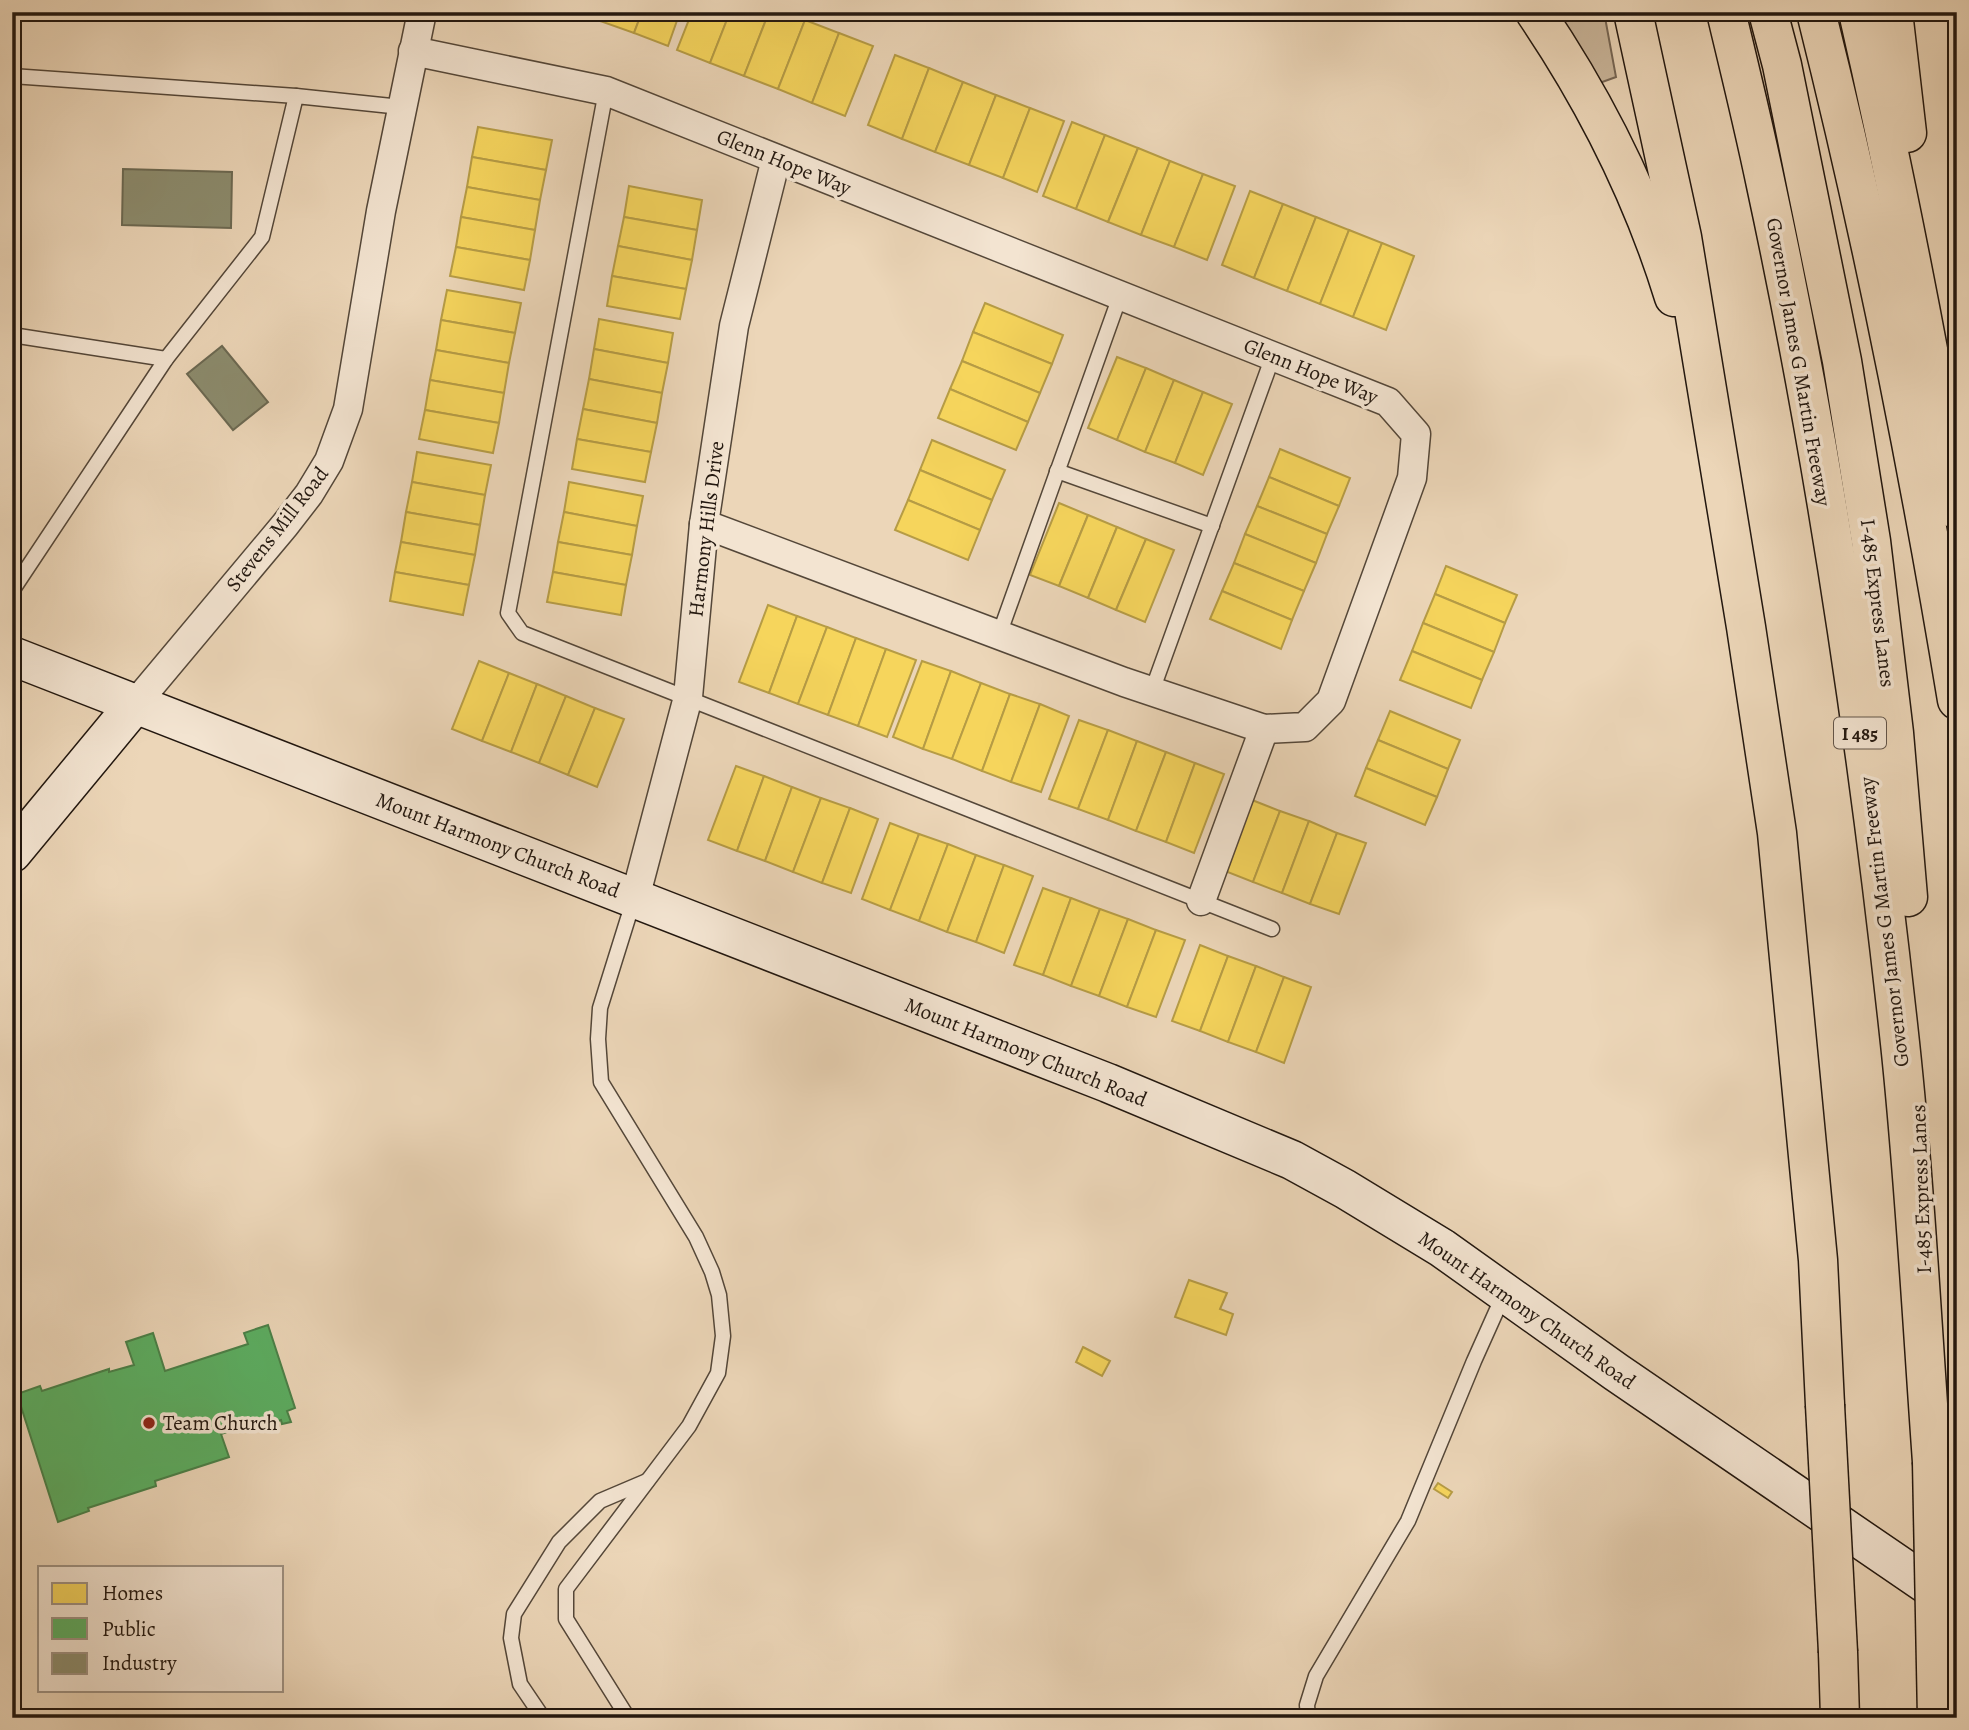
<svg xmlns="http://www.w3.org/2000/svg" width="1969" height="1730" viewBox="0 0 1969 1730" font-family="Alegreya,serif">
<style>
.green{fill:#cab69b;stroke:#766655;stroke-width:2}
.homes{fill:#f6d55c;stroke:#b69c45;stroke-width:2}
.public{fill:#5aae61;stroke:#498148;stroke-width:2}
.industry{fill:#8c8c6e;stroke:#6c6952;stroke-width:2}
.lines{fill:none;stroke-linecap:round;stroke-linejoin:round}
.lane-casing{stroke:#544739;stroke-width:17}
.street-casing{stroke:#544739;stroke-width:31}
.secondary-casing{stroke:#22170f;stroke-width:41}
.highway-casing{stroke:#22170f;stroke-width:41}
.lane{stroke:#f3e4d1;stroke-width:14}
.street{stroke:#f3e4d1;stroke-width:28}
.secondary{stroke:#f3e4d1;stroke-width:38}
.highway{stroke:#ecd6b8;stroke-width:38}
.highway-bridge-casing{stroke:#22170f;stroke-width:41;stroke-linecap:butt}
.highway-bridge{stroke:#ecd6b8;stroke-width:38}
.poi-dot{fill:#8f2418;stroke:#f3e4d1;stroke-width:2.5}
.labels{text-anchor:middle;stroke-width:7;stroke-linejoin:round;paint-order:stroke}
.shield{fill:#f3e4d1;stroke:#615449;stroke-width:2}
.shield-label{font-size:19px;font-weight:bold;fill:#22170f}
.street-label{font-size:21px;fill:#22170f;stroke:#f3e4d1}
.poi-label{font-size:21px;fill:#22170f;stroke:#f3e4d1;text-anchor:start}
</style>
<rect width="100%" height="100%" fill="#ecd6b8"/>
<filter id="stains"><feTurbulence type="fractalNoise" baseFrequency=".00286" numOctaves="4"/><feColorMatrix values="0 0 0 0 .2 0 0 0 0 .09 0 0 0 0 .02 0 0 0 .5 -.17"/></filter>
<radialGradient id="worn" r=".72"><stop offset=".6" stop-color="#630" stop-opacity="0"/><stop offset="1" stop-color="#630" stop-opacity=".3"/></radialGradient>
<!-- green -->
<polygon class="green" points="1556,12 1604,12 1616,77 1594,85"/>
<!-- homes -->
<g class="homes">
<polygon points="576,12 604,12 600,21"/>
<polygon points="604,12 642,12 634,33 600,21"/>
<polygon points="642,12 680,12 668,46 634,33"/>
<polygon points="692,12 730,12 710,63 677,50"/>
<polygon points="730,12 769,12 744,76 710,63"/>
<polygon points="769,12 787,12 805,20 778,89 744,76"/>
<polygon points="805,20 839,33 812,103 778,89"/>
<polygon points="839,33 873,46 845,116 812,103"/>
<polygon points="895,55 929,68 902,139 868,125"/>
<polygon points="929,68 963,82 935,152 902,139"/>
<polygon points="963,82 996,95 969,165 935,152"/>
<polygon points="996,95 1030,108 1003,178 969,165"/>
<polygon points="1030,108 1064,121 1037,192 1003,178"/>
<polygon points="1072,122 1105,135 1076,209 1043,196"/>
<polygon points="478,127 552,140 546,170 472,157"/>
<polygon points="1105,135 1138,148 1108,222 1076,209"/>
<polygon points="1138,148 1170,161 1141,235 1108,222"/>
<polygon points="472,157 546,170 540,200 467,187"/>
<polygon points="1170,161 1203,174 1174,247 1141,235"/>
<polygon points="1203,174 1235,186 1207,260 1174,247"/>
<polygon points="629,186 702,200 697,230 624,217"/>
<polygon points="467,187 540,200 535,230 461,217"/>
<polygon points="1250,191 1283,204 1254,278 1222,265"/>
<polygon points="1283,204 1316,217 1287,291 1254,278"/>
<polygon points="461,217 535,230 530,260 456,247"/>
<polygon points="624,217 697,230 692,260 618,246"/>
<polygon points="1316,217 1349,230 1320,304 1287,291"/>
<polygon points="1349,230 1382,243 1353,317 1320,304"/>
<polygon points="1382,243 1414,256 1386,330 1353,317"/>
<polygon points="618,246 692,260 686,289 612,276"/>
<polygon points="456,247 530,260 524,290 450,276"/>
<polygon points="612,276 686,289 680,319 607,306"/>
<polygon points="447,290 521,303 515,333 441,320"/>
<polygon points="985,303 1063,335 1052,364 973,332"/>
<polygon points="599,319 673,333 668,363 594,349"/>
<polygon points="441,320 515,333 509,363 436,350"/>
<polygon points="973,332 1052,364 1040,393 962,361"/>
<polygon points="594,349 668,363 662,393 589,379"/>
<polygon points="436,350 509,363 504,393 430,380"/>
<polygon points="1117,357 1146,368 1117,440 1088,428"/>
<polygon points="962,361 1040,393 1028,422 950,389"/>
<polygon points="1146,368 1174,380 1145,452 1117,440"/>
<polygon points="589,379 662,393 657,423 583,409"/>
<polygon points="430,380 504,393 499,423 425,410"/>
<polygon points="1174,380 1203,392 1175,463 1145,452"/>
<polygon points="950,389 1028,422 1016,450 938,418"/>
<polygon points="1203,392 1232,404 1203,475 1175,463"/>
<polygon points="583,409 657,423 651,452 577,439"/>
<polygon points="425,410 499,423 493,453 419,439"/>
<polygon points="577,439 651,452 645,482 572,469"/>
<polygon points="932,440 1005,470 992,500 920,470"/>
<polygon points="1280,449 1350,478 1339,506 1269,477"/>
<polygon points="417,452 491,465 485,495 412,482"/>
<polygon points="920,470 992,500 980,530 908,500"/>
<polygon points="1269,477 1339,506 1327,534 1257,506"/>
<polygon points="412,482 485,495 480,525 406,512"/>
<polygon points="569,482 643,496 637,526 564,512"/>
<polygon points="908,500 980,530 968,560 895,530"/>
<polygon points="1059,503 1088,515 1059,586 1030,575"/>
<polygon points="1257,506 1327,534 1316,563 1245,534"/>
<polygon points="406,512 480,525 475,555 401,542"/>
<polygon points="564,512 637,526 632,555 558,542"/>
<polygon points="1088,515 1117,527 1088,598 1059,586"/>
<polygon points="1117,527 1146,539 1116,610 1088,598"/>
<polygon points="1245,534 1316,563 1304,591 1234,563"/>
<polygon points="1146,539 1174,550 1145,622 1116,610"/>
<polygon points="401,542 475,555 469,585 395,572"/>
<polygon points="558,542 632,555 626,585 553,572"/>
<polygon points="1234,563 1304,591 1292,620 1222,591"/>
<polygon points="1446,566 1517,595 1505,623 1435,594"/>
<polygon points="395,572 469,585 463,615 390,601"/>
<polygon points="553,572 626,585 621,615 547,602"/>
<polygon points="1222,591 1292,620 1281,649 1210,619"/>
<polygon points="1435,594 1505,623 1494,652 1423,623"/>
<polygon points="768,605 797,616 769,693 739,682"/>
<polygon points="797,616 827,627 798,704 769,693"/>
<polygon points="1423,623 1494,652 1482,680 1412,651"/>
<polygon points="827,627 856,638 828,715 798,704"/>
<polygon points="856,638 886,649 858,726 828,715"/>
<polygon points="886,649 916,660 887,737 858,726"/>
<polygon points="1412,651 1482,680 1471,708 1400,680"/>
<polygon points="479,661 509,673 482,741 452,729"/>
<polygon points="922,661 951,671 923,749 893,737"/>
<polygon points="951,671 981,683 952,759 923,749"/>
<polygon points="509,673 537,684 511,752 482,741"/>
<polygon points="981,683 1010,694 982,771 952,759"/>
<polygon points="537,684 566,696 539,763 511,752"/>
<polygon points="1010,694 1040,704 1011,782 982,771"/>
<polygon points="566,696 595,708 568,775 539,763"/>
<polygon points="1040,704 1069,716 1041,792 1011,782"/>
<polygon points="595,708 624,719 597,787 568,775"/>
<polygon points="1390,711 1460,740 1448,769 1378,740"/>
<polygon points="1079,720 1108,730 1078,809 1049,799"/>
<polygon points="1108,730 1137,741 1108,820 1078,809"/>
<polygon points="1378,740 1448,769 1437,797 1366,768"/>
<polygon points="1137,741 1166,752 1136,831 1108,820"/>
<polygon points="1166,752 1195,763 1166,842 1136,831"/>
<polygon points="1195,763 1224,774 1194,853 1166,842"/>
<polygon points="736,766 764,776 737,851 708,840"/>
<polygon points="1366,768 1437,797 1425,825 1355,796"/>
<polygon points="764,776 792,787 765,861 737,851"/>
<polygon points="792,787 821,798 793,872 765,861"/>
<polygon points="821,798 850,808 822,883 793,872"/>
<polygon points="1252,800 1280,811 1253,882 1225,871"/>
<polygon points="850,808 878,819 851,893 822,883"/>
<polygon points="1280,811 1309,821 1282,893 1253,882"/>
<polygon points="1309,821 1337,833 1310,904 1282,893"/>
<polygon points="890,823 919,834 890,910 862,899"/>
<polygon points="1337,833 1366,843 1339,914 1310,904"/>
<polygon points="919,834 948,844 919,921 890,910"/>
<polygon points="948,844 976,855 947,932 919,921"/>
<polygon points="976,855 1004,865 976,942 947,932"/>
<polygon points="1004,865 1033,876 1004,953 976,942"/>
<polygon points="1043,888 1071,898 1043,975 1014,965"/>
<polygon points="1071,898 1100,909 1071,986 1043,975"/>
<polygon points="1100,909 1128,919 1099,996 1071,986"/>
<polygon points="1128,919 1156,930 1127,1007 1099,996"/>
<polygon points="1156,930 1185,940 1156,1017 1127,1007"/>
<polygon points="1200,945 1228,956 1200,1031 1172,1021"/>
<polygon points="1228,956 1256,966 1228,1042 1200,1031"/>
<polygon points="1256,966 1284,977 1256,1052 1228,1042"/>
<polygon points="1284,977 1311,987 1284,1063 1256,1052"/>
<polygon points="1189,1280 1227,1293 1220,1309 1233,1314 1226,1335 1175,1317"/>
<polygon points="1083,1347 1110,1361 1102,1376 1076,1362"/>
<polygon points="1438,1483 1452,1492 1448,1498 1434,1489"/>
</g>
<!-- public -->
<polygon class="public" points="268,1325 295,1408 287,1411 291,1422 282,1424 281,1420 249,1430 248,1425 221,1434 229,1457 155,1481 156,1486 88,1508 89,1511 58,1522 17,1394 40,1386 42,1391 109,1369 109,1372 134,1365 126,1342 153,1333 165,1371 248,1344 244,1333"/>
<!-- industry -->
<g class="industry">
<polygon points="123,169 232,172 231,228 122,225"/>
<polygon points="222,346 268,402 233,430 187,374"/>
</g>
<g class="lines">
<defs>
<g id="lane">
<polyline points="12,76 296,96"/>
<polyline points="606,91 508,613 522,633 1272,929"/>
<polyline points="12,335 166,359"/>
<polyline points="1057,471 1212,526"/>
<polyline points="12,591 166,359 262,237 296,96 401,107"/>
<polyline points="999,635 1120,296"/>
<polyline points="1152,691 1273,356"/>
<polyline points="543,1718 520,1684 511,1638 514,1614 559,1542 600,1501 647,1481"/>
<polyline points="628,1718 566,1619 566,1589 689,1426 718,1373 723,1336 719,1295 712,1272 696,1237 601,1082 598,1039 600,1008 634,899"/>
<polyline points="1308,1718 1307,1705 1316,1676 1408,1521 1474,1361 1504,1294"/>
</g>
<g id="street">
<polyline points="413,51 606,91 1388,402 1416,434 1412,478 1331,701 1305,727 1264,729 1124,682 704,524"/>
<polyline points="136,703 285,525 309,494 329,461 348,409 381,211 422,12"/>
<polyline points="635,898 688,697 704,524 734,326 776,159"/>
<polyline points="1201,901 1264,729"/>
</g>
<g id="secondary">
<polyline points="12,656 1108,1083 1292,1160 1345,1189 1442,1248 1616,1372 1957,1605"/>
<polyline points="12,853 136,703"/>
</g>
<g id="highway">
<path d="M1535 12C1594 99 1643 196 1674 297"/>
<polyline points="1633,12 1682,237 1746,627 1777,833 1818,1260 1825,1405"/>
<path d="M1726 12C1740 70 1754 127 1766 185 1827 468 1869 756 1900 1043 1915 1183 1922 1323 1932 1462"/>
<polyline points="1768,12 1782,65 1842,361 1871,541 1894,733 1908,897"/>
<path d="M1816 12C1873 239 1919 470 1957 700"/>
<path d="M1858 12C1896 177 1928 343 1957 510"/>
<polyline points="1893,12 1907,133"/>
<polyline points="1838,1652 1840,1718"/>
</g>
</defs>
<!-- lane casing -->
<use href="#lane" class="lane-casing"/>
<!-- street casing -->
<use href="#street" class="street-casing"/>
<!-- secondary casing -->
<use href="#secondary" class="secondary-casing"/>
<!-- highway casing -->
<use href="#highway" class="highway-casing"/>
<!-- lane -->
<use href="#lane" class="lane"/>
<!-- street -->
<use href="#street" class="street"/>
<!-- secondary -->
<use href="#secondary" class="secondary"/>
<!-- highway -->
<use href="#highway" class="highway"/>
<defs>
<g id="highway-bridge">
<polyline points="1825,1405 1838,1652"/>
<polyline points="1932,1462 1937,1718"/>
</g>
</defs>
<!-- highway-bridge casing -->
<use href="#highway-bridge" class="highway-bridge-casing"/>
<!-- highway-bridge -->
<use href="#highway-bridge" class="highway-bridge"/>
</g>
<!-- markers -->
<circle class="poi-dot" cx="149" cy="1423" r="7"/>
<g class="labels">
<!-- shield labels -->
<rect class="shield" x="1834" y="717.5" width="52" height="31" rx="5"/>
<g class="shield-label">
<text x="1860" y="740">I 485</text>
</g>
<!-- street labels -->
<g class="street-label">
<text transform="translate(784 162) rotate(22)" y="7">Glenn Hope Way</text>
<text transform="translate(1799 362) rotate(80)" y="7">Governor James G Martin Freeway</text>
<text transform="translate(1311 371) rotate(22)" y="7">Glenn Hope Way</text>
<text transform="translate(277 529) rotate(-52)" y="7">Stevens Mill Road</text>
<text transform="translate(706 529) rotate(-83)" y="7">Harmony Hills Drive</text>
<text transform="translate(1878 603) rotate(83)" y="7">I-485 Express Lanes</text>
<text transform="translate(498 845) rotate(21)" y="7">Mount Harmony Church Road</text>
<text transform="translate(1884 922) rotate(-97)" y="7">Governor James G Martin Freeway</text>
<text transform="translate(1026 1052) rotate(22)" y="7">Mount Harmony Church Road</text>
<text transform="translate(1921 1189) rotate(-92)" y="7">I-485 Express Lanes</text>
<text transform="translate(1527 1310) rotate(35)" y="7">Mount Harmony Church Road</text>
</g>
<!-- poi labels -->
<g class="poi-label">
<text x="163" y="1430">Team Church</text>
</g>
</g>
<!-- margin -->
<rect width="1969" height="1730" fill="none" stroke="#ecd6b8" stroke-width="42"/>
<rect x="14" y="14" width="1941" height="1702" fill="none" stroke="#22170f" stroke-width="3.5"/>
<rect x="21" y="21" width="1927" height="1688" fill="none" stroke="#22170f" stroke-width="2"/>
<!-- legend -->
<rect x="38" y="1566" width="245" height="126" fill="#f3e4d1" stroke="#9f9283" stroke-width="2"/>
<rect x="52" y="1583" width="35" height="21" fill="#f6d55c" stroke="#9f9283" stroke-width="2"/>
<text x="102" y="1600" font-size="21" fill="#22170f">Homes</text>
<rect x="52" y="1618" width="35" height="21" fill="#5aae61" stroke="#9f9283" stroke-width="2"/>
<text x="102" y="1636" font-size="21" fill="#22170f">Public</text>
<rect x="52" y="1653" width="35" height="21" fill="#8c8c6e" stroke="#9f9283" stroke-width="2"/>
<text x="102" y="1670" font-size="21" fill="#22170f">Industry</text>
<rect width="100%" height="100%" filter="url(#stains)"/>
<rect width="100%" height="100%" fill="url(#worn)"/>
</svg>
